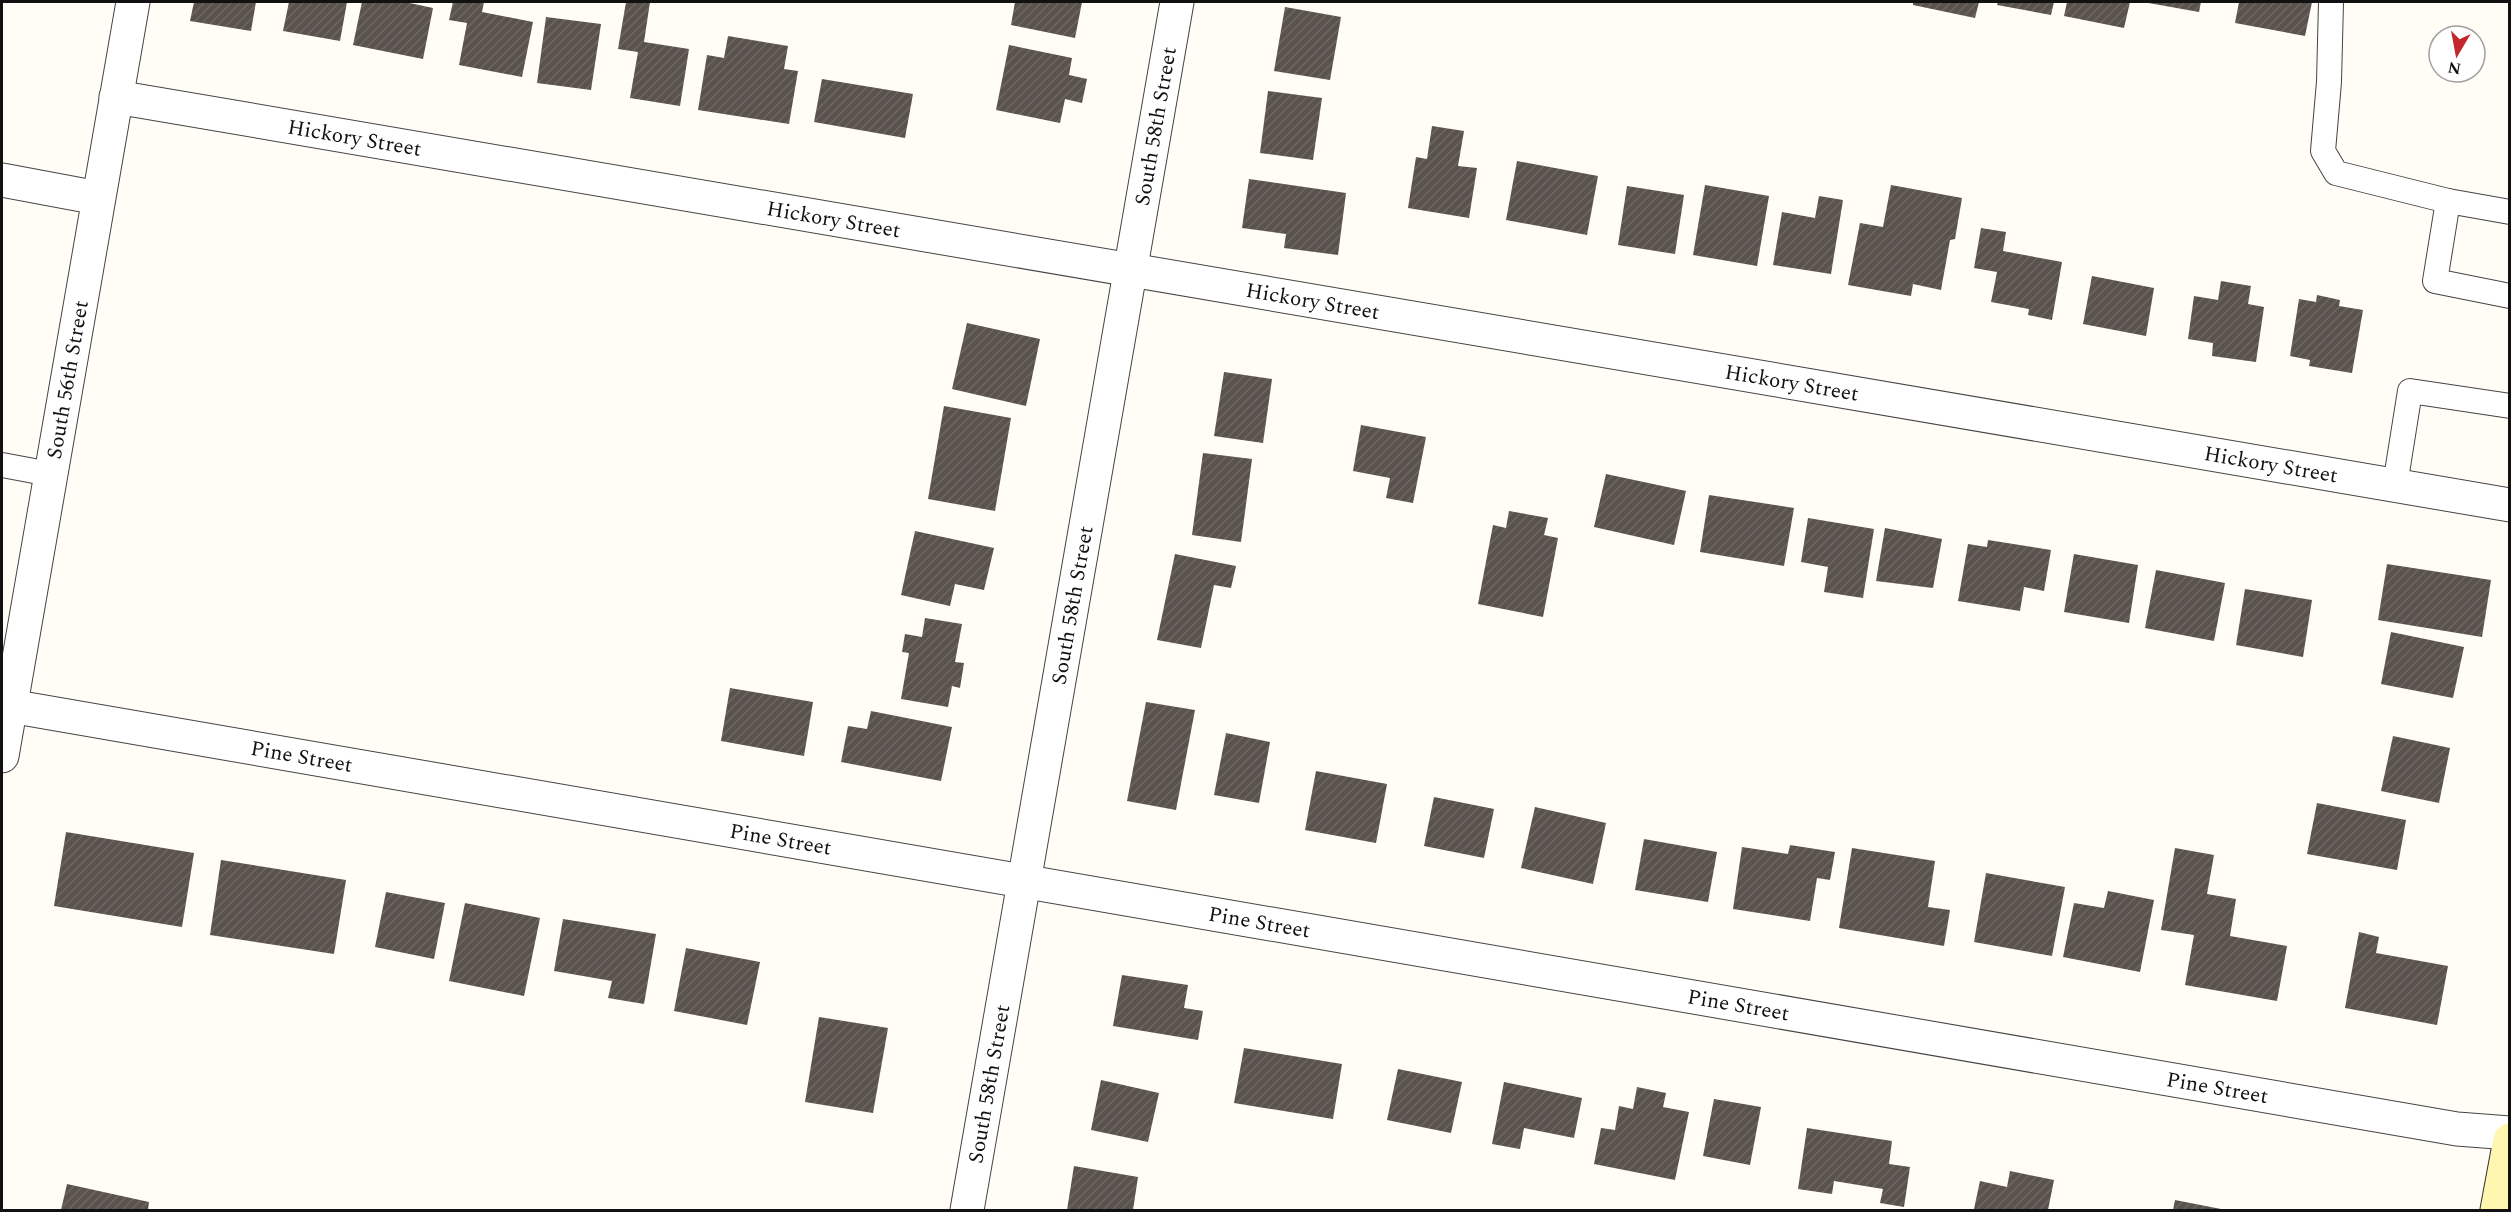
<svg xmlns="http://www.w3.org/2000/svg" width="2511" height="1212" viewBox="0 0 2511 1212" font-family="Spectral,serif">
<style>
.building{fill:url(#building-hatch)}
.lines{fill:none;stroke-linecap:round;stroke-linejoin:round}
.lane-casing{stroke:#444;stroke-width:26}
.street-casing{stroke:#444;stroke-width:35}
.secondary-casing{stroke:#333;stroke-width:35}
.lane{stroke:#fff;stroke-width:24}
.street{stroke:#fff;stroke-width:33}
.secondary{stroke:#fff6b0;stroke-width:33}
.labels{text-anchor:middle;stroke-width:6;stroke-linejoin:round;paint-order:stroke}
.street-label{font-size:21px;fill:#111;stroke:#fff}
</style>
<defs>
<pattern id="building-hatch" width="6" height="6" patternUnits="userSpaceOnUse" patternTransform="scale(1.5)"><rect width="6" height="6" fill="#5a524d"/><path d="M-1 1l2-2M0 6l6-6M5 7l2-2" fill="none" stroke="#6d6662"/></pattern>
</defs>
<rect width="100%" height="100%" fill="#fffdf5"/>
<!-- building -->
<g class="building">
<polygon points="194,2 256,2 251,31 190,21"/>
<polygon points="289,2 347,2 340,41 283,31"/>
<polygon points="362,2 405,2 433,8 423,59 353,45"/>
<polygon points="453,2 484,2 482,12 533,22 522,77 459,65 467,23 449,20"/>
<polygon points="626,2 650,2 644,42 689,49 680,106 630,98 638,52 618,49"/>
<polygon points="1015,2 1082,2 1075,38 1011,25"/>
<polygon points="1913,2 1979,2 1975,18 1913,5"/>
<polygon points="1998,2 2054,2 2051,15 1997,5"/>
<polygon points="2067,2 2130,2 2124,28 2064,16"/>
<polygon points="2143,2 2201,2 2199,12"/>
<polygon points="2239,2 2312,2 2305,36 2235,23"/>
<polygon points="1285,7 1341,17 1330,80 1274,71"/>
<polygon points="546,17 601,24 591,90 537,83"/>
<polygon points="728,36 788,46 784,69 798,71 789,124 698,110 707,55 724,58"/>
<polygon points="1009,45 1072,58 1069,75 1087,79 1082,103 1065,99 1060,123 996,110"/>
<polygon points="822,79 913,94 905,138 814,122"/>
<polygon points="1268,91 1322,98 1313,160 1260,153"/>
<polygon points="1432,126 1464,131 1458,166 1477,168 1469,218 1408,208 1416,157 1427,159"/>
<polygon points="1517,161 1598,176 1587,235 1506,220"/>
<polygon points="1249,179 1346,193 1338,255 1284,248 1286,234 1242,228"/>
<polygon points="1705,185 1769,196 1757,266 1693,255"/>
<polygon points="1891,185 1962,198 1955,239 1950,240 1941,290 1913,284 1911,296 1848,285 1860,223 1883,227"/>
<polygon points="1627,186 1684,195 1675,254 1618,245"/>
<polygon points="1819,196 1843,200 1831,274 1773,265 1782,212 1815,218"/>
<polygon points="1981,228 2006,232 2003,251 2062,262 2052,320 2028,315 2029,309 1991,302 1997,272 1974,268"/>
<polygon points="2092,276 2154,288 2146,336 2083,324"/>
<polygon points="2221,281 2251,286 2248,304 2264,307 2256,362 2212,356 2213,343 2188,339 2194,296 2218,300"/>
<polygon points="2317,295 2340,300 2339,306 2363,310 2352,373 2309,366 2310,360 2290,356 2299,299 2316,302"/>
<polygon points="967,323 1040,339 1026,406 952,389"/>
<polygon points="1224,372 1272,379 1263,443 1214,436"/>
<polygon points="944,406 1011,418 995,511 928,499"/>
<polygon points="1361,425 1426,437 1413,503 1386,498 1390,478 1353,471"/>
<polygon points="1203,453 1252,459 1241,542 1192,535"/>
<polygon points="1606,474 1686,491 1674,545 1594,527"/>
<polygon points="1709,495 1794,508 1784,566 1700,552"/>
<polygon points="1509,511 1548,518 1544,535 1558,538 1543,617 1478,604 1493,525 1506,528"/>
<polygon points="1808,518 1874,529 1863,598 1824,592 1828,567 1801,562"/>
<polygon points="1885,528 1942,539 1933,588 1876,581"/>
<polygon points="915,531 994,548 984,590 955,584 950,606 901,595"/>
<polygon points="1988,540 2051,550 2044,591 2024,587 2020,611 1958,601 1968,544 1987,547"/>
<polygon points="1175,554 1236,566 1231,588 1214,585 1201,648 1157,640"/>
<polygon points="2074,554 2138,565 2129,623 2064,612"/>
<polygon points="2387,564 2491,580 2482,637 2378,620"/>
<polygon points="2156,570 2225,583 2214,641 2145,628"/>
<polygon points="2245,589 2312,600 2303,657 2236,645"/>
<polygon points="925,618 962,624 955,662 964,663 960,688 952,686 948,707 901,699 909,653 902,652 905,634 922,637"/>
<polygon points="2391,632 2464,647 2453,698 2381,684"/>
<polygon points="730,688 813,702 804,756 721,741"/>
<polygon points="1146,702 1195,710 1176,810 1127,801"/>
<polygon points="871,711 952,727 941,781 841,762 848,726 867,729"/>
<polygon points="1226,733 1270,742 1259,803 1214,795"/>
<polygon points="2393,736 2450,748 2439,803 2381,791"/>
<polygon points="1316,771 1387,784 1376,843 1305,830"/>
<polygon points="1434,797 1494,809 1484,858 1424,846"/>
<polygon points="2317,803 2406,820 2397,870 2307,854"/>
<polygon points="1535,807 1606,823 1593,884 1521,868"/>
<polygon points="66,832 194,853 182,927 54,906"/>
<polygon points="1644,839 1717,852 1708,902 1635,890"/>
<polygon points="1790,845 1835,852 1830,880 1817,878 1810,921 1733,909 1742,847 1788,854"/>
<polygon points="1852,848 1935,861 1928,907 1950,910 1944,946 1839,928"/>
<polygon points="2175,848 2214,855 2207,894 2236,899 2230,936 2287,946 2277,1001 2185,985 2194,935 2161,930"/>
<polygon points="221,860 346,880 334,954 210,935"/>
<polygon points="1986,873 2065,887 2052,956 1974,942"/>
<polygon points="2108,891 2154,900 2140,972 2063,957 2074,903 2104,908"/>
<polygon points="386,892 445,903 434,959 375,947"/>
<polygon points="465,903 540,918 524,996 449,981"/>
<polygon points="563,919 656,934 644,1004 608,998 612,981 554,971"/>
<polygon points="2359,932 2379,937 2376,953 2448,966 2437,1025 2345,1008"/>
<polygon points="686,948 760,962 747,1025 674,1011"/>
<polygon points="1122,975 1188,985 1184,1008 1203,1011 1198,1040 1113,1026"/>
<polygon points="819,1017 888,1028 873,1113 805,1102"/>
<polygon points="1244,1048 1342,1064 1333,1119 1234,1103"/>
<polygon points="1398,1069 1462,1082 1451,1133 1387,1120"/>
<polygon points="1101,1080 1159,1093 1148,1142 1091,1130"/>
<polygon points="1504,1082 1582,1098 1574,1138 1524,1128 1520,1149 1492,1144"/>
<polygon points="1637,1087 1666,1093 1663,1107 1689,1112 1675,1180 1594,1164 1601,1128 1615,1130 1619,1106 1633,1109"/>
<polygon points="1714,1099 1761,1107 1750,1165 1703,1156"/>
<polygon points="1807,1128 1892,1141 1889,1164 1910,1167 1904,1207 1880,1203 1883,1189 1834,1181 1832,1194 1798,1189"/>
<polygon points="1074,1166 1138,1177 1133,1210 1067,1210"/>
<polygon points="2010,1171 2054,1180 2048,1210 1974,1209 1980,1181 2007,1187"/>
<polygon points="67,1184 149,1202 148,1210 61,1210"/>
<polygon points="2175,1200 2221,1209 2221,1210 2173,1210"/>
</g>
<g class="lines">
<defs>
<g id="lane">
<polyline points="2331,2 2329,82 2323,151 2336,173 2448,201"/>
<polyline points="2510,212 2448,201 2435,281 2510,296"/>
<polyline points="2,465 50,474"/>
<polyline points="2395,485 2410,391 2510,406"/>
</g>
<g id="street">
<path id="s1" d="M116 97 2510 505"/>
<polyline points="2,180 98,198"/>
<path id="s2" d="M10 706 2457 1129 2510 1133"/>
<path id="s3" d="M2 756 133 2"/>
<path id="s4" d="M967 1210 1177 2"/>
</g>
<polyline id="secondary" points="2497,1210 2510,1140"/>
</defs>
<!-- lane casing -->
<use href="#lane" class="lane-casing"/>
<!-- street casing -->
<use href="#street" class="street-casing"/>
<!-- secondary casing -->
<use href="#secondary" class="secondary-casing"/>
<!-- lane -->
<use href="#lane" class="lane"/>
<!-- street -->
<use href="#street" class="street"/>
<!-- secondary -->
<use href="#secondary" class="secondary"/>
</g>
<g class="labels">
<!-- street labels -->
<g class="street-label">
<text dy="7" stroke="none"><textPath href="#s4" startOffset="1100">South 58th Street</textPath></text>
<text dy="7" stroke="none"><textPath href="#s1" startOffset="242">Hickory Street</textPath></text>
<text dy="7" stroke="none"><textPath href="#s1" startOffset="728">Hickory Street</textPath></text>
<text dy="7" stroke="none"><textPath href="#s1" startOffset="1214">Hickory Street</textPath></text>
<text dy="7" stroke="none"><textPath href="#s3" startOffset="382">South 56th Street</textPath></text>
<text dy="7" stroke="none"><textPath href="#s1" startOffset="1700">Hickory Street</textPath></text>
<text dy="7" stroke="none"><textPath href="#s1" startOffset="2186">Hickory Street</textPath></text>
<text dy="7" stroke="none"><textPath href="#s4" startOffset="614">South 58th Street</textPath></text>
<text dy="7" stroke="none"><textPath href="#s2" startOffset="296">Pine Street</textPath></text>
<text dy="7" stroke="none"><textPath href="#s2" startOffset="782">Pine Street</textPath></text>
<text dy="7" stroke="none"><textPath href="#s2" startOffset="1268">Pine Street</textPath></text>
<text dy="7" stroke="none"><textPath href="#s2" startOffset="1754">Pine Street</textPath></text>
<text dy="7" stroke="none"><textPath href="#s4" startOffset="128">South 58th Street</textPath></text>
<text dy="7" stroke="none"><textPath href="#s2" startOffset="2240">Pine Street</textPath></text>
</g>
</g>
<!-- border -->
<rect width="2511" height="1212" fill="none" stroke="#111111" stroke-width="6"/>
<!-- north arrow -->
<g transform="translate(2457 54) rotate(190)"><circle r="28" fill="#ffffff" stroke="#a0a0a0" stroke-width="1.5"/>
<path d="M0-4.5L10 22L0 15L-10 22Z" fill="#c4262e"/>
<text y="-9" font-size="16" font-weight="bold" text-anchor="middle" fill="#111111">N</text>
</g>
</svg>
